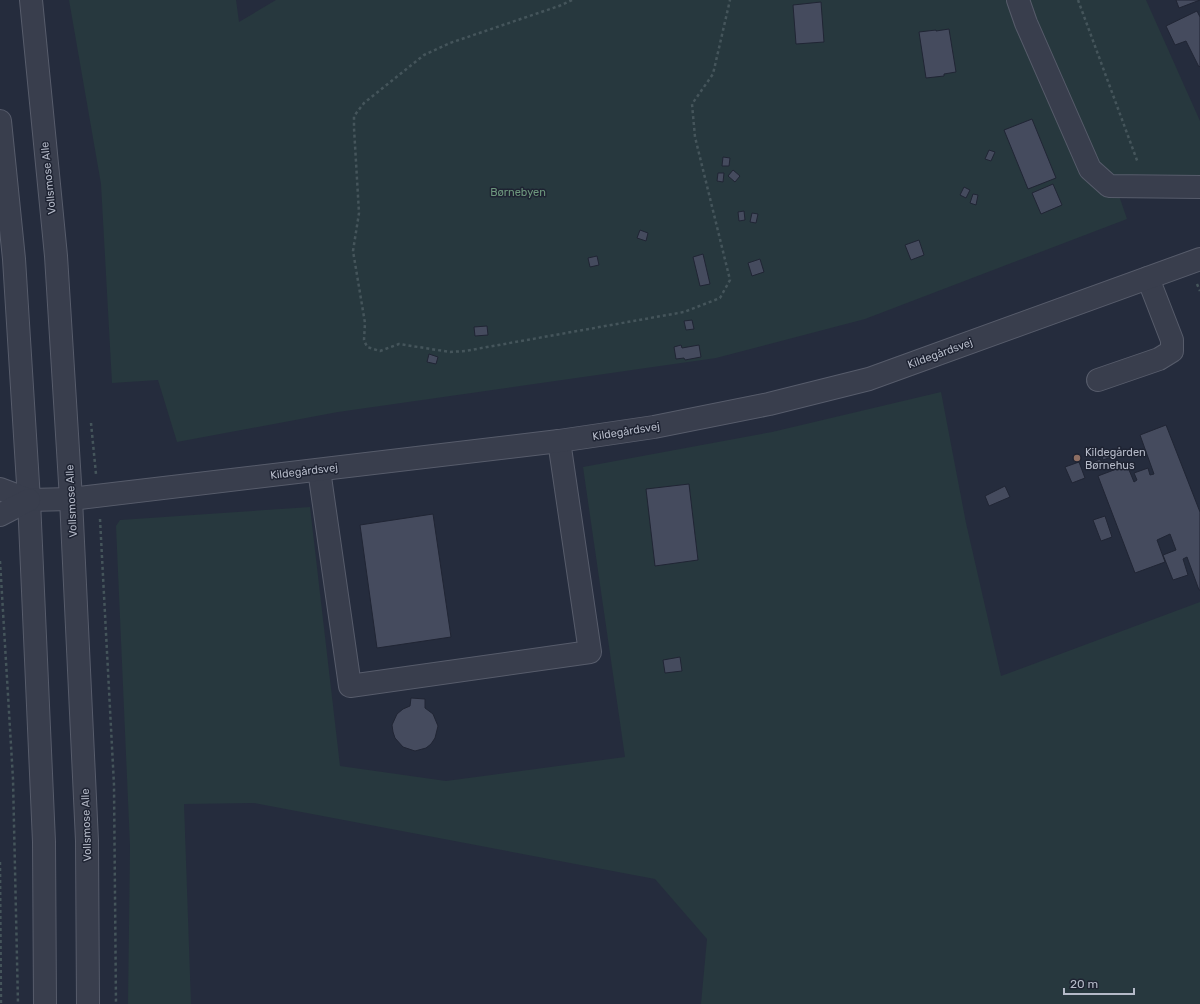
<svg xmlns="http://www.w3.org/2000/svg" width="1200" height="1004" viewBox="0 0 1200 1004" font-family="Rubik,sans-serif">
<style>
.green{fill:#27383e}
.building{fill:#454b5e;stroke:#202534}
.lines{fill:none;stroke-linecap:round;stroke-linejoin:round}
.minor-casing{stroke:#575c6b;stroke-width:24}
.path{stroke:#45555b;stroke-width:2.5;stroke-dasharray:3 3;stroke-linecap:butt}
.minor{stroke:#393e4d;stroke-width:22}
.education-dot{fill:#8d6e63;stroke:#1e2332;stroke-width:1.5}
.labels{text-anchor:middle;stroke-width:3;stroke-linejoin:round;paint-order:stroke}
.street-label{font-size:11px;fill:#b5bac8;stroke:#1e2332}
.park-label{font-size:11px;fill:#6d977d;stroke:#1e2332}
.poi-label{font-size:11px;fill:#b5bac8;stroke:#1e2332;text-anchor:start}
</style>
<rect width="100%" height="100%" fill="#252c3d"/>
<!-- green -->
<g class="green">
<polygon points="69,0 236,0 239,22 276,0 1146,0 1200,121 1200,176 1112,175 1127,219 865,319 716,358 338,412 177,442 158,380 112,383 101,184"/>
<polygon points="941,392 966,523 1001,676 1200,602 1200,1004 701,1004 707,939 655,879 254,803 184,804 191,1004 128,1004 130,846 116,526 120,520 310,507 340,766 446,781 625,757 583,467 772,432"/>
</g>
<!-- building -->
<g class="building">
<polygon points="1176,0 1200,0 1179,8"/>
<polygon points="821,2 824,42 796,44 793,5"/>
<polygon points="1197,11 1200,17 1200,66 1199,67 1186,41 1175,45 1166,26"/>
<polygon points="949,29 956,72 944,74 944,76 926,78 919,32 936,30 936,31"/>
<polygon points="1032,119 1056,178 1028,189 1004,130"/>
<polygon points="989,150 995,152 991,161 985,159"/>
<polygon points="723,157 730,158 729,166 722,166"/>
<polygon points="733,170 740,176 735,182 728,176"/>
<polygon points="718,173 724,173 723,182 717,181"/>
<polygon points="1053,184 1062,205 1041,214 1032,193"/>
<polygon points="964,187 970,190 966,198 960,195"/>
<polygon points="973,194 978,195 976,205 970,203"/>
<polygon points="744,211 745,220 739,221 738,212"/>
<polygon points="752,213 758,214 756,223 750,222"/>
<polygon points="640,230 648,233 646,241 637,238"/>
<polygon points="919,240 924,255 911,260 905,245"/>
<polygon points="703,254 710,284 700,286 693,257"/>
<polygon points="597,256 599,265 590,267 588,258"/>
<polygon points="760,259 764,272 752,276 748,263"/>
<polygon points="692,320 694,329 686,330 684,321"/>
<polygon points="487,326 488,335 475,336 474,327"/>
<polygon points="681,345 682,348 699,345 701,357 685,360 684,358 676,359 674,347"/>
<polygon points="429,354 438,357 436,364 427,362"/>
<polygon points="1166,425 1200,512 1200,590 1199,590 1187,557 1183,559 1188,575 1173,580 1163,555 1176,550 1170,534 1157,540 1165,562 1135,573 1098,476 1127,465 1134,482 1137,480 1134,473 1148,468 1150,475 1154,474 1140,435"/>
<polygon points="1109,450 1111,457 1103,460 1101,453"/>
<polygon points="1100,459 1104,467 1097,470 1093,462"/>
<polygon points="1079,462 1085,478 1072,483 1065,467"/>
<polygon points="689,484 698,560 655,566 646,489"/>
<polygon points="1005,486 1010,497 989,506 985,496"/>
<polygon points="433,514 451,637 377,648 360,525"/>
<polygon points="1105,516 1112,537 1101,541 1093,520"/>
<polygon points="680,657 682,671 665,673 663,660"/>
<polygon points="411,698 425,699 425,708 433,714 438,726 435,738 431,744 426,748 415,751 403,747 395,738 393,732 392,725 397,714 403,709 410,706"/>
</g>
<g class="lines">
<defs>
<g id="minor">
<polyline points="31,0 56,256 71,499 87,841 88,1004"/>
<polyline points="1018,0 1026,23 1090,169 1109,186 1200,187"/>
<polyline points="0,121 14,259 29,500 44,842 45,1004"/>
<polyline points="1098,380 1159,359 1172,351 1172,340 1148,278"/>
<polyline points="319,470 350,686 590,652 559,441"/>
<polyline points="0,489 29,500 71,499 559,441 654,427 769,404 869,379 1200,259"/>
<polyline points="0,515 29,500"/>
</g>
</defs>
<!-- minor casing -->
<use href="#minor" class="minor-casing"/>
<!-- path -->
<g class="path">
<polyline points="572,0 559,6 450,43 424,55 364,103 354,116 354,128 359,213 353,251 365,323 364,340 367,347 380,351 399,344 450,352 465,351 684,312 720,298 730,280 695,137 692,104 713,74 730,0"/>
<polyline points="1078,0 1138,163"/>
<polyline points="1197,284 1200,291"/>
<polyline points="91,423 96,474"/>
<polyline points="100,519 114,785 116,1004"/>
<polyline points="0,561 13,779 18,1004"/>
<polyline points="0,862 1,1004"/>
</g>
<!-- minor -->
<use href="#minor" class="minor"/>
</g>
<!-- markers -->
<circle class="education-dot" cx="1077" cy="458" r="4"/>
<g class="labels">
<!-- street labels -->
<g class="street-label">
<text transform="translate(48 178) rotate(-96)" y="4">Vollsmose Alle</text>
<text transform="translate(940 353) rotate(-20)" y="4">Kildegårdsvej</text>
<text transform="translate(626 431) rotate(-9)" y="4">Kildegårdsvej</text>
<text transform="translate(304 471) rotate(-7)" y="4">Kildegårdsvej</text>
<text transform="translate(71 501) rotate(-93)" y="4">Vollsmose Alle</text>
<text transform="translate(86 825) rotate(-92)" y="4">Vollsmose Alle</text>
</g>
<!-- park labels -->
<g class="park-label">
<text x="518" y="196">Børnebyen</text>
</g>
<!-- poi labels -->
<g class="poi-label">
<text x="1085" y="456">Kildegården<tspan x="1085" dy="13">Børnehus</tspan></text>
</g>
</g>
<!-- scale -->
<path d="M1064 988v6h70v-6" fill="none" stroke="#b5bac8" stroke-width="2"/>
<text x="1070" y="988" font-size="12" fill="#b5bac8" stroke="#1e2332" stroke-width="3" paint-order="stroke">20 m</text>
</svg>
